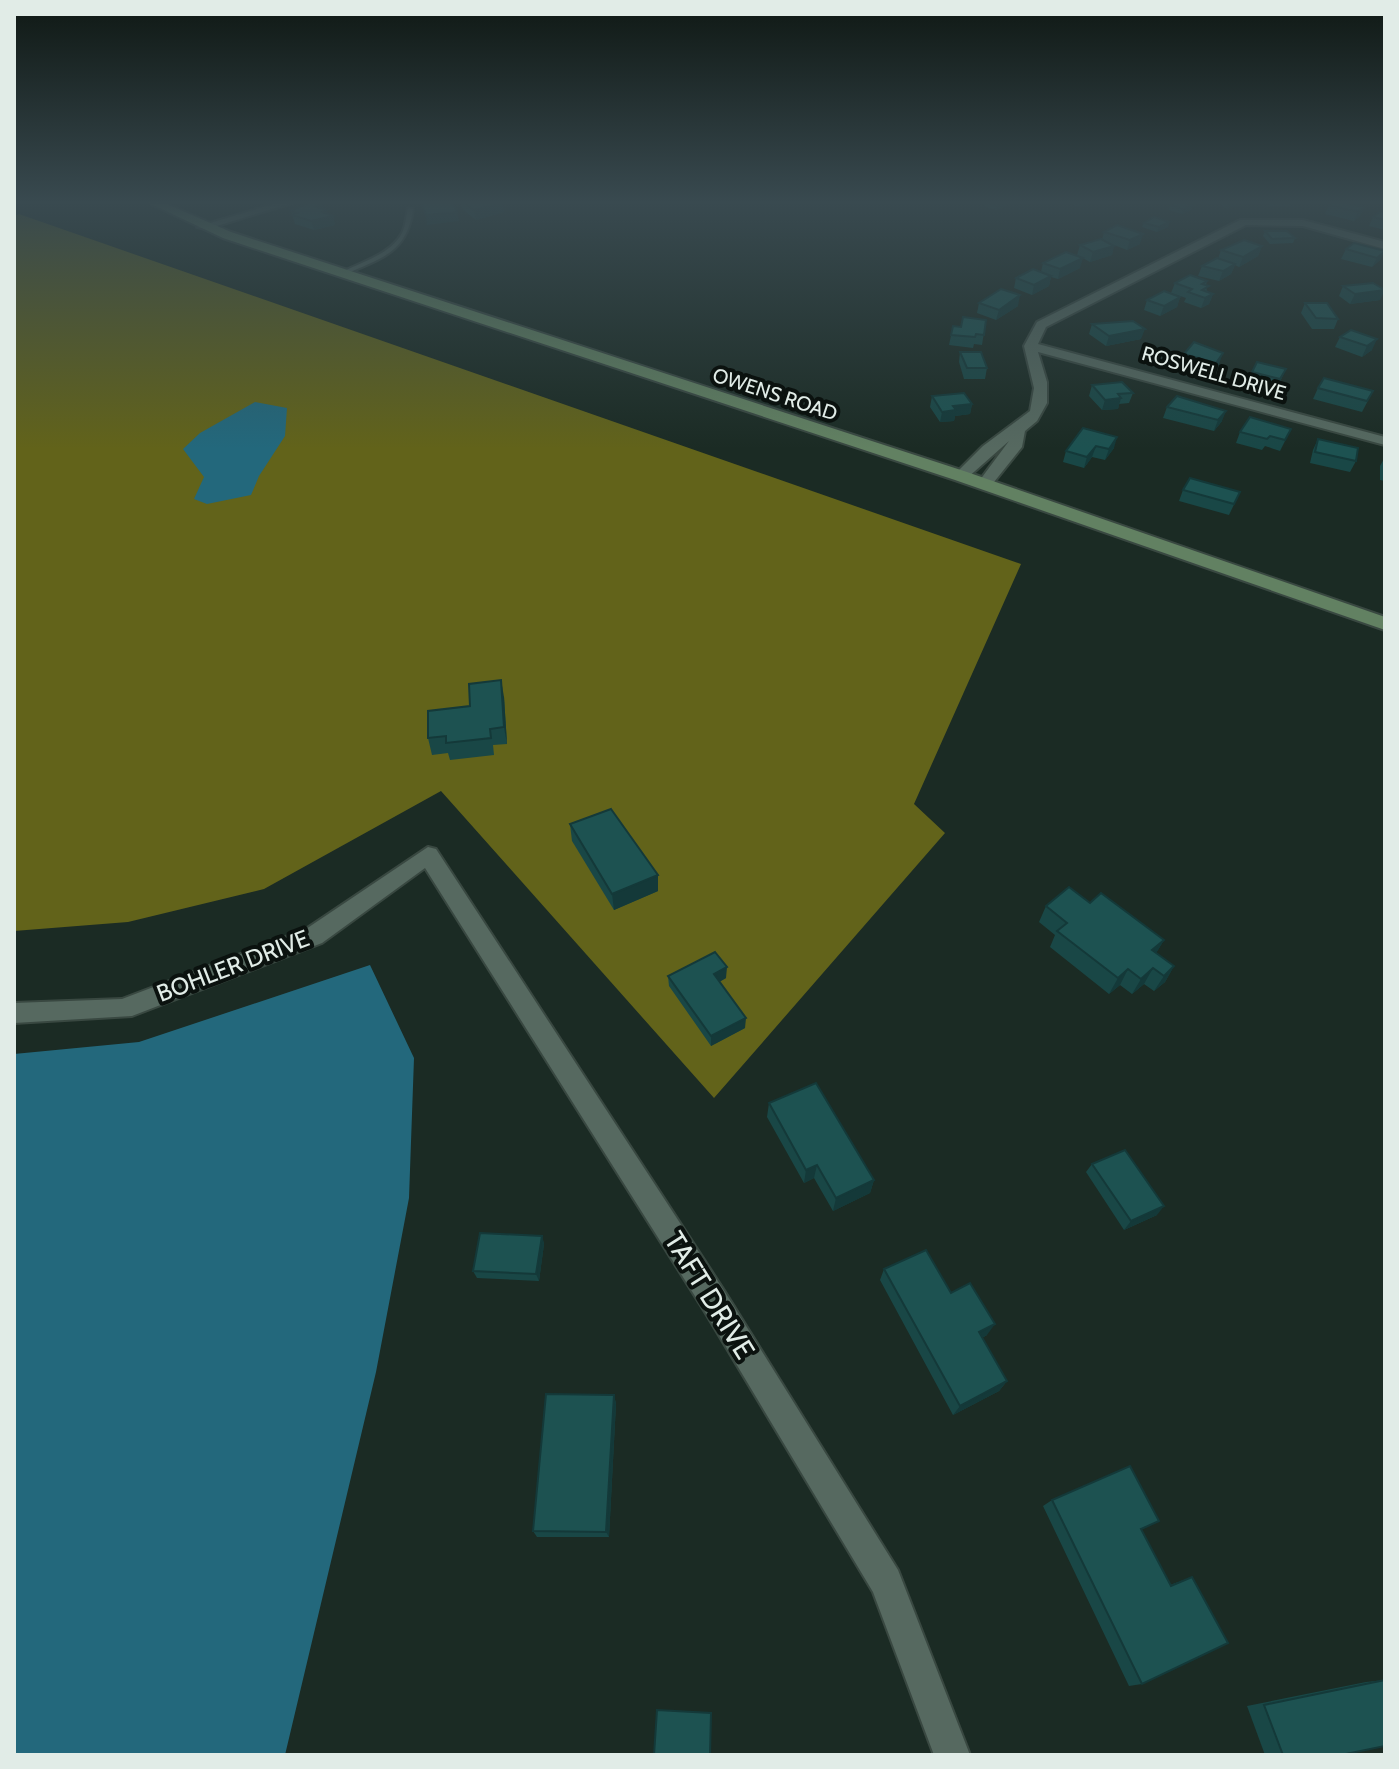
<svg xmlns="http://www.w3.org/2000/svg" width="1399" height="1769" viewBox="0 0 1399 1769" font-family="Cabin,sans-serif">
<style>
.forest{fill:#62631a}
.water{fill:#23687c}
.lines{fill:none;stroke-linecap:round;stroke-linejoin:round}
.lane-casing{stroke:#394841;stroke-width:4}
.street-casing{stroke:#394841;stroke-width:4}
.secondary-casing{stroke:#394841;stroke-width:4}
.lane{fill:#566960;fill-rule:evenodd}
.street{fill:#566960;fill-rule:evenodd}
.secondary{fill:#628162;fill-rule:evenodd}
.wall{fill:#194746}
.shaded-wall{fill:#143939}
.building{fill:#1d5251;stroke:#143939;stroke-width:2}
.labels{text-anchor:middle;stroke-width:8;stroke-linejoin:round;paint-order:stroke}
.far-street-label{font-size:20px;fill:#e1ece7;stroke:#0b120f}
.street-label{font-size:24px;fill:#e1ece7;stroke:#0b120f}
.near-street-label{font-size:28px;fill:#e1ece7;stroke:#0b120f}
</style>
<rect width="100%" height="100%" fill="#1b2b24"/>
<!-- forest -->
<polygon class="forest" points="19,214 1021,564 914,804 945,833 714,1098 441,791 264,889 128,922 14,931 14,216"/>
<!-- water -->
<g class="water">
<polygon points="255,402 287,408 285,436 259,476 251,495 207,504 194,499 204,477 183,449 200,433"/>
<polygon points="370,965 414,1058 409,1198 376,1372 285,1755 14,1755 14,1054 139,1042"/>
</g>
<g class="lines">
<defs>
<path id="lane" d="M408 208 413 209C407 253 381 258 346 274H342V272C362 262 391 254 402 233 406 225 406 216 408 208Z"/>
<g id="street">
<polygon points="280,202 295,202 207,229 197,227"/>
<polygon points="1240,220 1303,220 1385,242 1385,249 1303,226 1246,225 1046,327 1038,344 1385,437 1385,445 1038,352 1047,382 1047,403 1037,421 1025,431 1022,447 990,487 977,484 1009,441 966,479 956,479 956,473 983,446 1030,411 1034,388 1024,346 1037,322"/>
<polygon points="428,847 436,849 725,1292 898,1570 970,1755 934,1755 873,1592 705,1312 425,868 322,943 132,1016 14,1023 14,1003 122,999 306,929"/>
</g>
<polygon id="secondary" points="147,202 162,202 231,232 967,472 1385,617 1385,630 955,480 223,238"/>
</defs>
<!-- lane casing -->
<use href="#lane" class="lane-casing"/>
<!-- street casing -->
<use href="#street" class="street-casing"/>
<!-- secondary casing -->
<use href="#secondary" class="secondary-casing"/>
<!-- lane -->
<use href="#lane" class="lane"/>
<!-- street -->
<use href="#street" class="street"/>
<!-- secondary -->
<use href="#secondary" class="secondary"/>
</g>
<!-- wall -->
<g class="wall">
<polygon points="460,202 501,202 502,203 504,212 476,220 462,209"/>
<polygon points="985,202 1013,203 996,210 984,206"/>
<polygon points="1067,202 1096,202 1079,207"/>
<polygon points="1216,202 1245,202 1244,205 1226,208"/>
<polygon points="1266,202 1292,202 1290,207 1268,206"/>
<polygon points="322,204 323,209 328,214 333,216 335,225 314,230 295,224 291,211"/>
<polygon points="1170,205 1191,210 1182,214 1169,210"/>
<polygon points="1329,205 1364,207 1360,216 1354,221 1325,214"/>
<polygon points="1385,212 1385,230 1369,226 1373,217"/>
<polygon points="1169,222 1168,227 1157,232 1142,227 1144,223"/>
<polygon points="1265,231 1295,238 1293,243 1270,244 1263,236"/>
<polygon points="1104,232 1140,244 1127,250 1114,245 1112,255 1090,262 1077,255 1080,245 1102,240"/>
<polygon points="1354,243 1380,260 1372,267 1341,259 1346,249"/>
<polygon points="1262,246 1258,256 1239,267 1235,265 1231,274 1219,281 1198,276 1202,266 1218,259 1221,250"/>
<polygon points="1043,263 1080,268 1058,279 1051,277 1049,286 1032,295 1014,288 1016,278 1041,272"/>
<polygon points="1207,281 1206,285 1207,292 1213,294 1209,304 1201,308 1184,302 1186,298 1171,293 1175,283"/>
<polygon points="1343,286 1380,300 1350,304 1339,296"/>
<polygon points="1180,297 1177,307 1160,316 1144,310 1147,300"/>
<polygon points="979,303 1018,306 996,320 977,313"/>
<polygon points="1305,303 1338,319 1334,329 1312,329 1301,313"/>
<polygon points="986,320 982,345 974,344 973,348 949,345 953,326 961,327"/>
<polygon points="1092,324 1141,339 1106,346 1089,334"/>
<polygon points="1351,330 1372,350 1362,357 1335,347 1340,337"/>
<polygon points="960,352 987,368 985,379 964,379 959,362"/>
<polygon points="1184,354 1219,364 1212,373 1180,365"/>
<polygon points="1286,369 1276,390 1248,382 1252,372"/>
<polygon points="1092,385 1133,393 1129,403 1119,404 1118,409 1102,410 1089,396"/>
<polygon points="1318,388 1373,391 1362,412 1313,399"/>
<polygon points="932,396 972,404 970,414 955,416 954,421 940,422 930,407"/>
<polygon points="1167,407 1222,421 1214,431 1163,418"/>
<polygon points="1083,428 1114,448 1105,460 1092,457 1084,468 1063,462 1066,451"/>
<polygon points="1291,429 1280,451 1265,446 1262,450 1236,443 1240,432"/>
<polygon points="1318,439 1356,461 1350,472 1310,463 1313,450"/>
<polygon points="1385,457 1385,481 1380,480 1380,466"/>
<polygon points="1183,490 1240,492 1229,515 1179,501"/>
<polygon points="504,697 507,744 493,745 494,755 450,760 448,753 432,755 428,738 470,706"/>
<polygon points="570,824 658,891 614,910 572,841"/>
<polygon points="1090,903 1164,940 1156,953 1174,966 1165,982 1154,991 1144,984 1132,994 1120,985 1109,994 1050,947 1055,935 1039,922 1046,906"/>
<polygon points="668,976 726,978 719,982 745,1028 711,1046 669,986"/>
<polygon points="769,1103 874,1180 870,1193 833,1211 814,1178 804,1183 767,1117"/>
<polygon points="1092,1164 1157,1215 1124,1230 1086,1172"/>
<polygon points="542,1236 544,1244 539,1281 477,1278 473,1271"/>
<polygon points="884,1269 951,1293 987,1335 982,1338 1007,1381 999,1391 953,1415 880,1280"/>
<polygon points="614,1395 616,1404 609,1537 537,1537 533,1531"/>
<polygon points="1052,1500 1170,1585 1192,1577 1142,1684 1129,1686 1043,1506"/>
<polygon points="1385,1680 1341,1755 1265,1755 1247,1706 1366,1682"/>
</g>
<!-- shaded-wall -->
<g class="shaded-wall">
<polygon points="1006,202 1013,202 1013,203 996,210 997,206"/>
<polygon points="1081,202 1096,202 1079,207"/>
<polygon points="1237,202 1245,202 1244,205 1226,208 1227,203"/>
<polygon points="502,203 504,212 476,220 474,210"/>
<polygon points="322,204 324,212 327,210 328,217 333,216 335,225 314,230 311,221 316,207"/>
<polygon points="1193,205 1191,210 1182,214 1183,209"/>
<polygon points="1364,207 1360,216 1354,221 1358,212"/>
<polygon points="457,212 459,221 427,225 426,215"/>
<polygon points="1169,222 1168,227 1157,232 1159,227"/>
<polygon points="1143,234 1140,244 1127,250 1130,240"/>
<polygon points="1114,246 1112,255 1090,262 1093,252"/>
<polygon points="1262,246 1258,256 1239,267 1243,257"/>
<polygon points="1385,251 1380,260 1372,267 1377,258"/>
<polygon points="1083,258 1080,268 1058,279 1060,269"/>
<polygon points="1235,264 1231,274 1219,281 1223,271"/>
<polygon points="1051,276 1049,286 1032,295 1034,285"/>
<polygon points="1385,290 1380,300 1350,304 1355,294"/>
<polygon points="1213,294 1209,304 1201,308 1205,298"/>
<polygon points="1020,295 1018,306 996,320 999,310"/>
<polygon points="1180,297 1177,307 1160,316 1164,306"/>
<polygon points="1145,329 1141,339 1106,346 1109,336"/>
<polygon points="1377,339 1372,350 1362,357 1367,346"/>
<polygon points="1223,353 1219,364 1212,373 1216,363"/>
<polygon points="1121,398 1118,409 1102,410 1105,400"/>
<polygon points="972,404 970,414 955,416 954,421 940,422 942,412 953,406"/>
<polygon points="1226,411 1222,421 1214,431 1218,420"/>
<polygon points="1117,437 1114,448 1105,460 1109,449"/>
<polygon points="1096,446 1092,457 1084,468 1087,457"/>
<polygon points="501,680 504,697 507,744 504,727"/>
<polygon points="658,875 658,891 614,910 612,894"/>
<polygon points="1164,940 1155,955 1152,950"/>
<polygon points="1174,966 1165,982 1154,991 1164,976"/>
<polygon points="727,967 726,978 714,985 714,974"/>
<polygon points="1153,968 1144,984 1132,994 1141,979"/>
<polygon points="1128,969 1120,985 1109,994 1118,978"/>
<polygon points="746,1018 745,1028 711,1046 711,1036"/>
<polygon points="817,1165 814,1178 804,1183 806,1170"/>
<polygon points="874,1180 870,1193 833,1211 836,1198"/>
<polygon points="1164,1206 1157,1215 1124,1230 1131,1221"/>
<polygon points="542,1236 544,1244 539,1281 536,1274"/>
<polygon points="995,1324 987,1335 972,1343 979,1332"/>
<polygon points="1007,1381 999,1391 953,1415 960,1406"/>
<polygon points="614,1395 616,1404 609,1537 606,1532"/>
</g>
<!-- building -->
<g class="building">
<polygon points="310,202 322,204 316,207 327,210 322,212 333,216 311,221 292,215 297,213 291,211"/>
<polygon points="421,202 453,202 457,212 426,215"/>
<polygon points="463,202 501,202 502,203 474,210"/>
<polygon points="985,202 1006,202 997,206"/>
<polygon points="1178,202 1182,202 1193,205 1183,209 1170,205"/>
<polygon points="1333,202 1343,202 1364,207 1358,212 1329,205"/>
<polygon points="1381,211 1385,212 1385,220 1373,217"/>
<polygon points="1154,217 1169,222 1159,227 1144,223"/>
<polygon points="1117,225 1143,234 1130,240 1104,232"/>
<polygon points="1265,231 1287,231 1295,238 1272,239"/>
<polygon points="1101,239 1114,246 1093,252 1080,245"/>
<polygon points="1244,240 1262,246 1243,257 1221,250"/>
<polygon points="1354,243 1385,251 1377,258 1346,249"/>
<polygon points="1066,252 1083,258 1060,269 1043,263"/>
<polygon points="1217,258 1235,264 1223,271 1202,266"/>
<polygon points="1033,269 1051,276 1034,285 1016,278"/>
<polygon points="1190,275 1207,281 1202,284 1209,286 1202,290 1213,294 1205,298 1188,292 1192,289 1175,283"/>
<polygon points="1373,283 1385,290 1355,294 1343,286"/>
<polygon points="1001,289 1020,295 999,310 979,303"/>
<polygon points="1164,291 1180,297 1164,306 1147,300"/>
<polygon points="1305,303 1327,303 1338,319 1316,318"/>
<polygon points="963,317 986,320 984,335 976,334 975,337 951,335 953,326 961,327"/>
<polygon points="1133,321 1145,329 1109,336 1092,324"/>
<polygon points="1351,330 1377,339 1367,346 1340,337"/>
<polygon points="1194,342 1223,353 1216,363 1184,354"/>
<polygon points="960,352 981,352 987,368 967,368"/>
<polygon points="1257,362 1286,369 1280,379 1252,372"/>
<polygon points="1324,378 1373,391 1367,401 1318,388"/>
<polygon points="1122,382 1133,393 1118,394 1121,398 1105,400 1092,385"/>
<polygon points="964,393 972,404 953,406 956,410 942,412 932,396"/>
<polygon points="1177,396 1226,411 1218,420 1167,407"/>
<polygon points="1250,417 1291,429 1285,440 1270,436 1267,439 1240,432"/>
<polygon points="1083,428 1117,437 1109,449 1096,446 1087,457 1066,451"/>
<polygon points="1318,439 1358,448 1356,461 1315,452"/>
<polygon points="1190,478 1240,492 1234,504 1183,490"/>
<polygon points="501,680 504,727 490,729 491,738 446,743 446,736 428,738 428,711 470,706 469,684"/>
<polygon points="611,809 658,875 612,894 570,824"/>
<polygon points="1069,887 1090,903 1101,893 1164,940 1152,950 1174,966 1164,976 1153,968 1141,979 1128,969 1118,978 1057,931 1067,923 1046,906"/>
<polygon points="715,952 727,967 714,974 746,1018 711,1036 668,976"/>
<polygon points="816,1083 874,1180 836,1198 817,1165 806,1170 769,1103"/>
<polygon points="1125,1150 1164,1206 1131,1221 1092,1164"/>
<polygon points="480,1233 542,1236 536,1274 473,1271"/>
<polygon points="926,1250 951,1293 970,1283 995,1324 979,1332 1007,1381 960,1406 884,1269"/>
<polygon points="546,1394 614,1395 606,1532 533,1531"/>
<polygon points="1130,1466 1159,1521 1141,1529 1171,1586 1192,1577 1228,1643 1142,1684 1052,1500"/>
<polygon points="1385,1680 1385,1746 1341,1755 1283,1755 1264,1705"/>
<polygon points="657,1710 711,1713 710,1755 654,1755"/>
</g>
<!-- sky -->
<linearGradient id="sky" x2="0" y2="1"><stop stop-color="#0f1814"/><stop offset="0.45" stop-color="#394a50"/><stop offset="1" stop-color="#394a50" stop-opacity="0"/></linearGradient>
<rect width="1399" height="449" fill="url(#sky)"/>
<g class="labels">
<!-- far-street labels -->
<g class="far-street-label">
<text transform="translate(1214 373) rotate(16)" y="7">ROSWELL DRIVE</text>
<text transform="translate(775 394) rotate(18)" y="7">OWENS ROAD</text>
</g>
<!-- street labels -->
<g class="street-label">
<text transform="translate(233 966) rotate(-21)" y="8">BOHLER DRIVE</text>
</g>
<!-- near-street labels -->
<g class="near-street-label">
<text transform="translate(710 1295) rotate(58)" y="10">TAFT DRIVE</text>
</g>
</g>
<!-- border -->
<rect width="1399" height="1769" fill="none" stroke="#e1ece7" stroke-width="32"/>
</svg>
